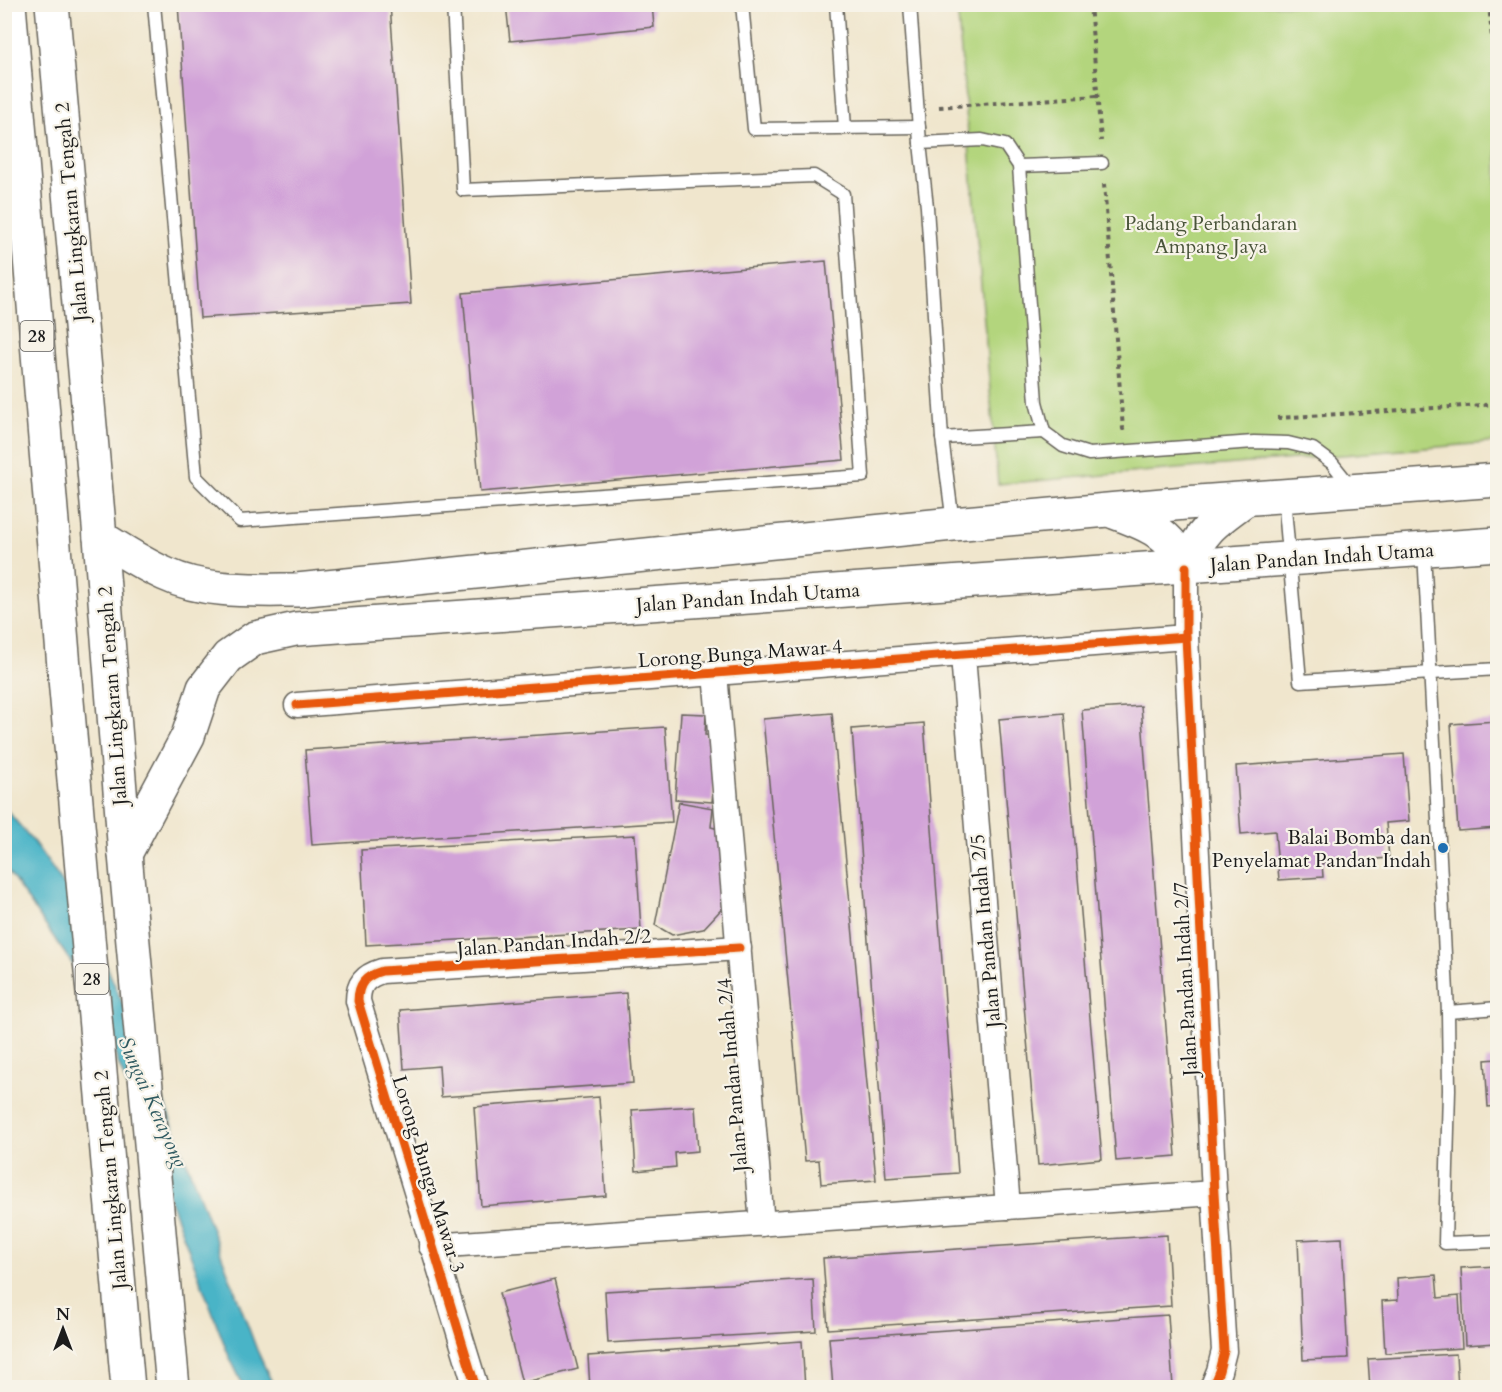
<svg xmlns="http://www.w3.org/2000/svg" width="1502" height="1392" viewBox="0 0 1502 1392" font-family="Cardo,serif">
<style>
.green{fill:#b3d57d;stroke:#68784c;stroke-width:1.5}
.water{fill:#4ab4c7;stroke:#336872;stroke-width:1.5}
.building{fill:#d1a2d8}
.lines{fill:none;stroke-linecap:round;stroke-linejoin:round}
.lane-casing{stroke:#66635a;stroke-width:15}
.street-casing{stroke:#66635a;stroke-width:27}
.secondary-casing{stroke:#66635a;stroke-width:36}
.highway-casing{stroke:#66635a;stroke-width:36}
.path{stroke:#66635a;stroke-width:4;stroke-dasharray:4.5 4.5;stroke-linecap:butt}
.lane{stroke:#fff;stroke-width:12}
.street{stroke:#fff;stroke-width:24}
.secondary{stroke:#fff;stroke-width:33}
.highway{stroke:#fff;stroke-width:33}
.cycleway-casing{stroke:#f7f3e8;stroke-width:13}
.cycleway{stroke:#e8590c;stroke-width:9}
.poi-dot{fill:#1f6fb2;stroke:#f7f3e8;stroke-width:2}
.labels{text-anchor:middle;stroke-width:4.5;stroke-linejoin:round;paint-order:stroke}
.shield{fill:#f7f3e8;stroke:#5e5c59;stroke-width:1.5}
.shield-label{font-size:18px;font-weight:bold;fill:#1c1c1c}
.street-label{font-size:20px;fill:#1c1c1c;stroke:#f7f3e8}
.park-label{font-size:20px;fill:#495439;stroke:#f7f3e8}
.poi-label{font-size:20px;fill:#1c1c1c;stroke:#f7f3e8;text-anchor:end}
.water-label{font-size:21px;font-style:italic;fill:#2e5960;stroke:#f7f3e8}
</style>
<rect width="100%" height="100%" fill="#f7f3e8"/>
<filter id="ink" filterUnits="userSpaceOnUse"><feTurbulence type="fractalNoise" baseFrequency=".0167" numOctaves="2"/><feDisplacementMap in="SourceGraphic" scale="12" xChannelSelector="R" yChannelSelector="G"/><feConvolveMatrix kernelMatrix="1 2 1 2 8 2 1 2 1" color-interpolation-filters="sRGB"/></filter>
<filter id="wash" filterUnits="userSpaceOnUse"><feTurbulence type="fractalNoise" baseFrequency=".008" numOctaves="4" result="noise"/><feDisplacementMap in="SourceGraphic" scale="24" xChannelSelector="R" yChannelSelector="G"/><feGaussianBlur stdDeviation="1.35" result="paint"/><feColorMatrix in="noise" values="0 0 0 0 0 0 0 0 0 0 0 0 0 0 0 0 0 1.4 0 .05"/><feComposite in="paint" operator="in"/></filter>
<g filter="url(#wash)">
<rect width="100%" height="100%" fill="#f0e6cd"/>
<!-- green -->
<polygon class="green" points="957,5 1497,5 1497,442 998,484"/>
<!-- water -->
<polygon class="water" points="4,807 33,841 76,902 104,960 162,1096 257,1350 274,1387 244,1387 228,1354 105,1028 80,975 5,867"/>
<g id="blocks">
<!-- building -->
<g class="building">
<polygon points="178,4 390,4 411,304 200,318"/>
<polygon points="506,4 652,4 654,27 510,41"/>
<polygon points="826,261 844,460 480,492 463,293"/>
<polygon points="1141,706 1176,1156 1116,1161 1082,710"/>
<polygon points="681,713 706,714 705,735 718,736 712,802 675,799"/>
<polygon points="832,713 876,1180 821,1184 819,1160 805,1161 763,719"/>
<polygon points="1064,713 1102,1159 1038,1165 999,719"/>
<polygon points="1497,721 1497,828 1458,831 1451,724"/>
<polygon points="924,723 958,1173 886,1178 852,729"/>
<polygon points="665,727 672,822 312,845 305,750"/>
<polygon points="1404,754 1409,821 1386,823 1389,858 1322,863 1323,877 1279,880 1275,831 1241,834 1236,766"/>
<polygon points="679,802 713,808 711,827 725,831 730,900 703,929 672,935 655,925"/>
<polygon points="635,835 641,930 366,945 361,850"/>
<polygon points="626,993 633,1083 441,1097 439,1066 404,1069 400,1010"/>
<polygon points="1497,1059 1497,1106 1488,1107 1485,1060"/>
<polygon points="599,1097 606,1196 481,1206 474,1107"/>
<polygon points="695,1106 698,1151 675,1153 676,1167 636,1171 632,1110"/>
<polygon points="1167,1235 1171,1306 828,1329 823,1258"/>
<polygon points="1342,1238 1348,1358 1303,1360 1298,1240"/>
<polygon points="1497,1266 1497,1343 1465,1345 1461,1268"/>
<polygon points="1436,1275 1438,1298 1459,1296 1462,1348 1385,1353 1382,1301 1398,1300 1397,1278"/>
<polygon points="555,1279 578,1369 522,1383 499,1293"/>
<polygon points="813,1279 816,1331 608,1343 605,1291"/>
<polygon points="1168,1315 1173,1387 833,1388 829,1338"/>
<polygon points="802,1341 805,1388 590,1388 588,1356"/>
<polygon points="1456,1354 1458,1388 1370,1388 1368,1359"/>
</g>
</g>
</g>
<g filter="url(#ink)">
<use href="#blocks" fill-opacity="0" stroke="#66635a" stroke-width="1.5"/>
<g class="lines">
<defs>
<g id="lane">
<polyline points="154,4 196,477 240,521 863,476 843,194 814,176 463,190 453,4"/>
<polyline points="742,4 754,129 919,127"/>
<polyline points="836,4 845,128"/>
<polyline points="910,4 920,143 927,207 942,438 953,523"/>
<polyline points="920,143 982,140 1005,145 1019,166 1036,402 1044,432 1063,446 1089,454 1254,442 1288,443 1313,449 1332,463 1352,488"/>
<polyline points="1019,166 1102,163"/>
<polyline points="942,438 1044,432"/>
<polyline points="1284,497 1300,681 1498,669"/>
<polyline points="1424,551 1448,1012 1449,1090 1445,1243 1498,1241"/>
<polyline points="1448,1012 1498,1008"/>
</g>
<g id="street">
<polyline points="1186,567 1186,637 1214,1193 1224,1351 1219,1371 1212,1388"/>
<polyline points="963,656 1008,1207"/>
<polyline points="715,673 762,1224"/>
<polyline points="297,705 1186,637"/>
<polyline points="431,1246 1214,1193"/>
<path d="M476 1388 358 1001C358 984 365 976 382 971L739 948"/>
</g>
<g id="secondary">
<path d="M1114 512C1149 525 1169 532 1186 567"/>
<path d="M100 537C121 550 142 564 165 574 205 593 254 590 297 590L953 524 1185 503 1498 480"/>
<path d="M1186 567C1200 531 1215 521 1246 499"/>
<polyline points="125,854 188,736 204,688 228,657 255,638 296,629 1498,544"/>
</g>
<g id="highway">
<polyline points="9,4 64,667 128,1388"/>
<polyline points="52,4 100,537 125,854 173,1388"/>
</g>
</defs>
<!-- lane casing -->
<use href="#lane" class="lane-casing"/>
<!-- street casing -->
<use href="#street" class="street-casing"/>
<!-- secondary casing -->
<use href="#secondary" class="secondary-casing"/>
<!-- highway casing -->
<use href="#highway" class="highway-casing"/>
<!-- path -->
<g class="path">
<polyline points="1090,4 1101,141"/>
<polyline points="1489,4 1498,106"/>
<polyline points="939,107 1097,96"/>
<polyline points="1104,184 1123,429 1126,428"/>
<polyline points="1277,418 1498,404"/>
</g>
<!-- lane -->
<use href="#lane" class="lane"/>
<!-- street -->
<use href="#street" class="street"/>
<!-- secondary -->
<use href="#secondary" class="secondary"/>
<!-- highway -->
<use href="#highway" class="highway"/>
<defs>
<g id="cycleway">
<polyline points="1186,567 1186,637 1214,1193 1224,1351 1219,1371 1212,1388"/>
<polyline points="297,705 1186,637"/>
<path d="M476 1388 358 1001C358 984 365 976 382 971L739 948"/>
</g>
</defs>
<!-- cycleway casing -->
<use href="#cycleway" class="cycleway-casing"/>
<!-- cycleway -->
<use href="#cycleway" class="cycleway"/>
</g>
</g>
<!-- markers -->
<circle class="poi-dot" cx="1443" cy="848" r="6"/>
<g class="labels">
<!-- shield labels -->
<g class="shield">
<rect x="20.5" y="321" width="33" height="30" rx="4.5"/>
<rect x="75.5" y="964" width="33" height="30" rx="4.5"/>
</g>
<g class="shield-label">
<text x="37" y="342">28</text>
<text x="92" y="985">28</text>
</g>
<!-- street labels -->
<g class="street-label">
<text transform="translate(71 212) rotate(-95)" y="7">Jalan Lingkaran Tengah 2</text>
<text transform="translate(1322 557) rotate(-4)" y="7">Jalan Pandan Indah Utama</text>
<text transform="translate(748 597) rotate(-4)" y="7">Jalan Pandan Indah Utama</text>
<text transform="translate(740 653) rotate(-4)" y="7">Lorong Bunga Mawar 4</text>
<text transform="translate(112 696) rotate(-94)" y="7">Jalan Lingkaran Tengah 2</text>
<text transform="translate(985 931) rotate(-95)" y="7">Jalan Pandan Indah 2/5</text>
<text transform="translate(554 942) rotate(-4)" y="7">Jalan Pandan Indah 2/2</text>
<text transform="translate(1185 979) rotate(-93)" y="7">Jalan Pandan Indah 2/7</text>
<text transform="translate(732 1075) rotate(-95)" y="7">Jalan Pandan Indah 2/4</text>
<text transform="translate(429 1174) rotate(73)" y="7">Lorong Bunga Mawar 3</text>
<text transform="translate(110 1180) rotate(-95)" y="7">Jalan Lingkaran Tengah 2</text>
</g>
<!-- park labels -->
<g class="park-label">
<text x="1211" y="230">Padang Perbandaran<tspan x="1211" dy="23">Ampang Jaya</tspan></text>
</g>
<!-- poi labels -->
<g class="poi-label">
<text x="1431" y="844">Balai Bomba dan<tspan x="1431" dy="23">Penyelamat Pandan Indah</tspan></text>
</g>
<!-- water labels -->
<g class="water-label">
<text transform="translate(153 1102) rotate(66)" y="7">Sungai Kerayong</text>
</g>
</g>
<!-- margin -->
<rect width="1502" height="1392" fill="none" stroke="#f7f3e8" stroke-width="24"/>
<!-- north arrow -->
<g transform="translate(63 1329)" stroke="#f7f3e8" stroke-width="4.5" paint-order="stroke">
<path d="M0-4.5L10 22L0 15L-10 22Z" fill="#1c1c1c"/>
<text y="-9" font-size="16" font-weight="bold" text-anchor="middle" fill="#1c1c1c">N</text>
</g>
</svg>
